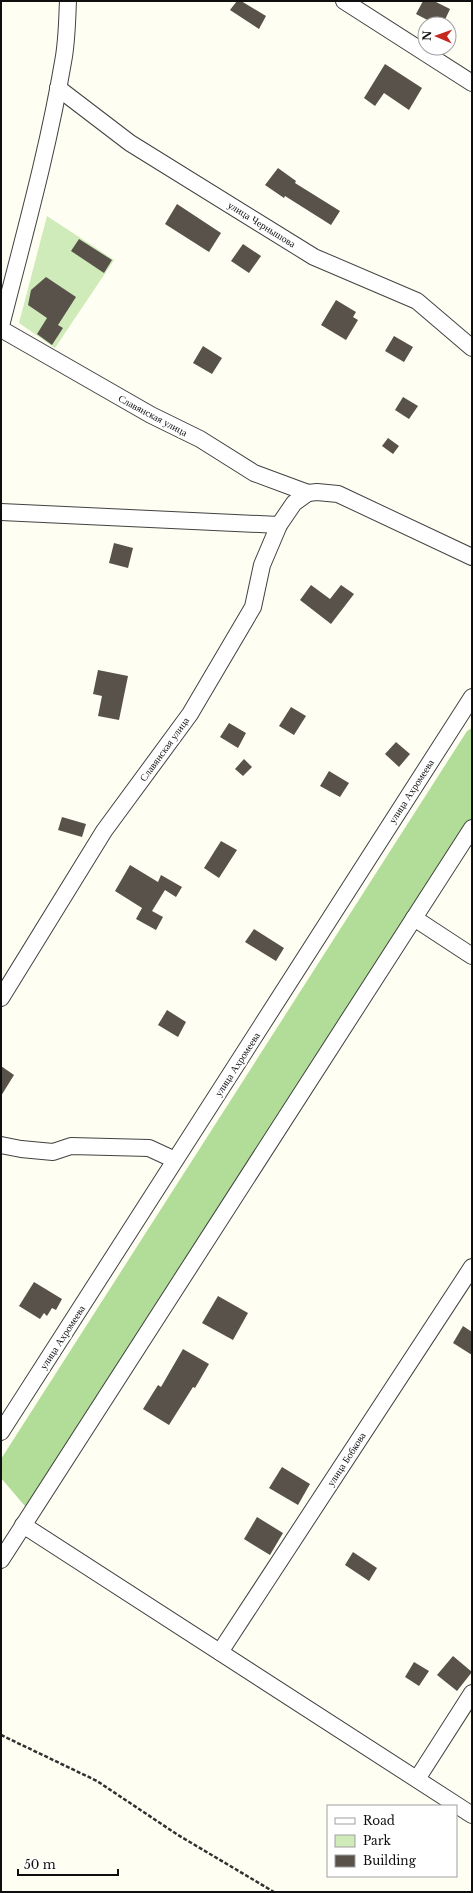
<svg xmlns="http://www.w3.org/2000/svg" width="473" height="1893" viewBox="0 0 473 1893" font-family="'Libre Baskerville',serif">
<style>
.green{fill:#cfebb9}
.forest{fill:#b1dd98}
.building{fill:#59524b}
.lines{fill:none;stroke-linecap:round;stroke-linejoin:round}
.minor-casing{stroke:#424242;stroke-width:18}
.path{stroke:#313131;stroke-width:2.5;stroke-dasharray:4 2;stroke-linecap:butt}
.minor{stroke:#fff;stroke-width:16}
.labels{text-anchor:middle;stroke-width:4;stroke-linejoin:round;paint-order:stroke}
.street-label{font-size:10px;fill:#0f0f0f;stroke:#fff}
</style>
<rect width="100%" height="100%" fill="#fffef2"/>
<!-- green -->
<polygon class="green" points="47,216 114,260 55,348 19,323"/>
<!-- forest -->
<polygon class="forest" points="472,728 472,832 30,1512 1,1478 1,1459 467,731"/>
<!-- building -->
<g class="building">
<polygon points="237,1 241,1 266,16 259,29 230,10"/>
<polygon points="423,1 434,1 450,9 443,24 435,24 416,14"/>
<polygon points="385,64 422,88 409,110 384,93 375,106 364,98"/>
<polygon points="278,168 296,181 295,183 340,211 331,225 285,196 284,198 265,185"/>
<polygon points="177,204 221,233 209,252 165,224"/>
<polygon points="79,239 112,260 104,273 71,251"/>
<polygon points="243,244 261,256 249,273 231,261"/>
<polygon points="46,277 76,297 58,325 63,328 52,345 37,334 47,318 28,305 31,290"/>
<polygon points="336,300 356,312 353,317 358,320 346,340 321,325"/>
<polygon points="394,336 413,347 404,362 385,351"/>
<polygon points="203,346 222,358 212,374 193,363"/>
<polygon points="403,397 418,406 409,419 395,410"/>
<polygon points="388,438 399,446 393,454 382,446"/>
<polygon points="114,543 133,548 128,568 109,563"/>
<polygon points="311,585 330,599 341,585 354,594 331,624 300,600"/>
<polygon points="98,670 128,676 119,720 98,716 102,696 93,694"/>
<polygon points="291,707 306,716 294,735 279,726"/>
<polygon points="229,723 246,733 238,748 220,737"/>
<polygon points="396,742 410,754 399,767 385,754"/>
<polygon points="244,759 252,767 243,776 235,769"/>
<polygon points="329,771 349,783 340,797 320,786"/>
<polygon points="62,817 86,824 82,837 58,830"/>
<polygon points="221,841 237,850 219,878 204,868"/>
<polygon points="130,865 158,882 161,875 182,887 176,897 165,890 152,911 163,917 156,930 136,919 142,908 115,891"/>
<polygon points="254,929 284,948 276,961 245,942"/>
<polygon points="167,1010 186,1022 178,1037 158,1025"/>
<polygon points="1,1066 14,1075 1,1096"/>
<polygon points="34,1282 62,1299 56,1310 52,1308 47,1316 44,1313 40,1319 19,1306"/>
<polygon points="218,1296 248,1313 233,1340 202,1323"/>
<polygon points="463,1326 472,1332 472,1355 453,1343"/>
<polygon points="183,1349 209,1364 195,1388 193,1387 169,1425 143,1409 158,1385 161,1387"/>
<polygon points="282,1467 310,1484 298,1505 269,1488"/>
<polygon points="257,1517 283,1533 270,1555 244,1539"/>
<polygon points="353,1552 377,1568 369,1581 345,1565"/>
<polygon points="453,1656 472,1672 457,1691 437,1675"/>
<polygon points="414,1662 429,1671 419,1686 405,1677"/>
</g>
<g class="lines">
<defs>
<g id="minor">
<polyline points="344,1 472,83"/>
<polyline points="58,88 130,143 314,257 417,301 472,348"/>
<path d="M1 326C23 239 48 151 63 62 67 42 67 21 68 1"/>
<polyline points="1,329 151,415 200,439 254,473 308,493 317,492 338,494 472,557"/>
<polyline points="1,512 279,525"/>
<polyline points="414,918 472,956"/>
<polyline points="1,998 104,831 190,714 253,607 262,565 279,525 294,503 308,493"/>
<polyline points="1,1145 21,1149 53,1152 71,1146 149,1148 175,1160"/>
<polyline points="1,1432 472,697"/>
<polyline points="23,1525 472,1815"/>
<polyline points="1,1560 472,828"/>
<polyline points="220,1652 472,1267"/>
<polyline points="417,1779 472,1693"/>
</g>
</defs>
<!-- minor casing -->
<use href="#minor" class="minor-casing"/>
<!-- path -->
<polyline class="path" points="1,1735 97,1781 178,1835 274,1892"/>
<!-- minor -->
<use href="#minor" class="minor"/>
</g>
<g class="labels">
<!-- street labels -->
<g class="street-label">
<text transform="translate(262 224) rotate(32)" y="4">улица Чернышова</text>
<text transform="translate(153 415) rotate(28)" y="4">Славянская улица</text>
<text transform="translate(164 749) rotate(-54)" y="4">Славянская улица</text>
<text transform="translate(411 791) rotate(-57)" y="4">улица Ахромеева</text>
<text transform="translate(237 1064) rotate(-57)" y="4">улица Ахромеева</text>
<text transform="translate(62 1337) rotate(-57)" y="4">улица Ахромеева</text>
<text transform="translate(346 1459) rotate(-57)" y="4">улица Бобкова</text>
</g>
</g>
<!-- border -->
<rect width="473" height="1893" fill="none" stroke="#0f0f0f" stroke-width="4"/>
<!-- legend -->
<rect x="327" y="1805" width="130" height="72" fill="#ffffff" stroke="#9f9f9f"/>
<rect x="335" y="1818" width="20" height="6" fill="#ffffff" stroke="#9f9f9f"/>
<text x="363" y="1825" font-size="12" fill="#0f0f0f">Road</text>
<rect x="335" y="1835" width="20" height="12" fill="#cfebb9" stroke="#9f9f9f"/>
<text x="363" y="1845" font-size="12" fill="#0f0f0f">Park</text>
<rect x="335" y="1855" width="20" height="12" fill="#59524b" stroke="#9f9f9f"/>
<text x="363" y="1865" font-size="12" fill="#0f0f0f">Building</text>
<!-- north arrow -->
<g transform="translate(437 36) rotate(272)"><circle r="19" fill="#ffffff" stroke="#9f9f9f"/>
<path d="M0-3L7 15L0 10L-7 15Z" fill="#c52821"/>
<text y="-6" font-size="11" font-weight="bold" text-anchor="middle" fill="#0f0f0f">N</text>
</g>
<!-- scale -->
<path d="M18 1869v6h100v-6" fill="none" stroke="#0f0f0f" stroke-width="2"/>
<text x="24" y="1869" font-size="12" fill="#0f0f0f" stroke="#ffffff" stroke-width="3" paint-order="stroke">50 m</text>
</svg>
